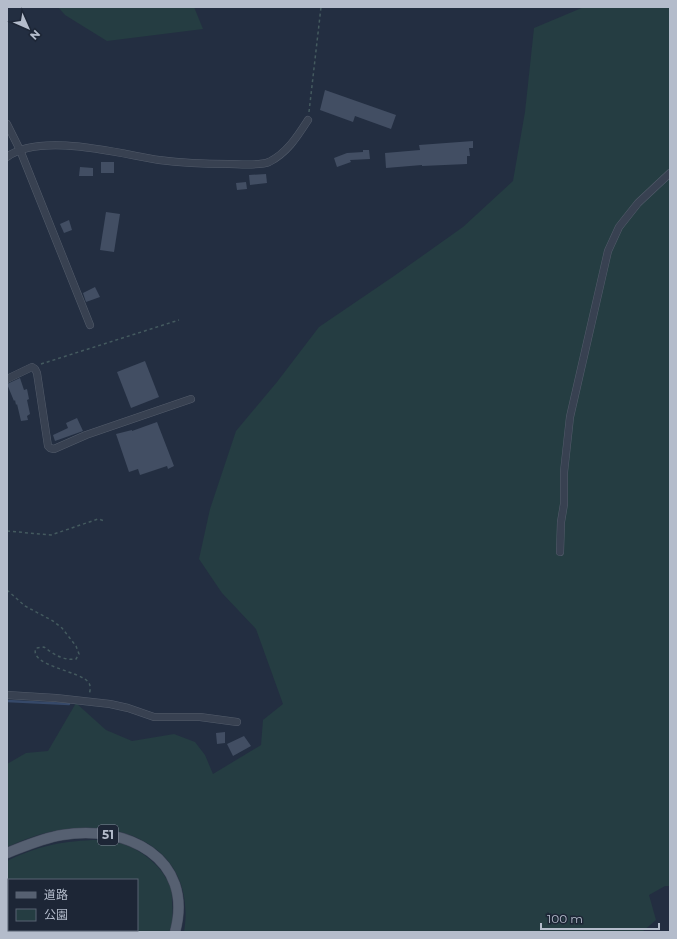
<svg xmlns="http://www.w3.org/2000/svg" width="677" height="939" viewBox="0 0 677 939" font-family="Montserrat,'Noto Sans JP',sans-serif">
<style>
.green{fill:#253d42}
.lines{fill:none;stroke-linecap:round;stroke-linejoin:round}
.stream{stroke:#364969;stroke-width:2.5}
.building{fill:#424e63}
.minor-casing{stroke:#535c6b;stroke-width:8}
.primary-casing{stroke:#414a5a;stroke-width:11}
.path{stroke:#445a5f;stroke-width:1.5;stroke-dasharray:3 3;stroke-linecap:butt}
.minor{stroke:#384151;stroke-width:7}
.primary{stroke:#566071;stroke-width:10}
.labels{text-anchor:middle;stroke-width:4;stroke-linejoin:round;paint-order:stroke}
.shield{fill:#1d2636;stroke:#878f9e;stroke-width:1}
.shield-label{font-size:12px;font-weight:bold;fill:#b4bccb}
</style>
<rect width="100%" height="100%" fill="#232e41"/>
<!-- green -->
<g class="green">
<polygon points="58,7 194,7 203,29 107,41 65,15"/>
<path d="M584 7H670V700L669 703H670V886H665L649 895 656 920 642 932H184C197 852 129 818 59 830 41 833 23 840 7 847V764L26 753 48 751 76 703 106 730 132 741 174 734 195 742 205 755 213 774 261 745 263 720 283 704 256 629 222 593 199 559 210 509 236 431 277 382 319 327 394 276 463 227 513 181 525 112 534 28Z"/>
<path d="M92 840C98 840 104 840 110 841 136 845 163 864 171 889 172 893 172 898 172 902 173 912 173 923 169 932H83L80 930H137V880H9V930H15L13 932H7V861C38 846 58 842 92 840Z"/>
</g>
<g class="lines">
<!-- stream -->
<polyline class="stream" points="7,701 69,704"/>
</g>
<!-- building -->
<g class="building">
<polygon points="325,90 396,115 391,129 355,116 353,122 320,110"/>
<polygon points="473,141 473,148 469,148 470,156 467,156 467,164 422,166 422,165 386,168 385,153 420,150 419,145"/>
<polygon points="363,150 369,150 370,159 350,160 351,162 337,167 334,158 347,153 363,152"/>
<rect x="101" y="162" width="13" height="11"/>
<polygon points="80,167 93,168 93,176 79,176"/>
<polygon points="266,174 267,183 250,185 249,175"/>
<polygon points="246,182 247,189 237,190 236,183"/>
<polygon points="106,212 120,214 114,252 100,250"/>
<polygon points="69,220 72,230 64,233 60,224"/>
<polygon points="95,287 100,297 86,302 83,293"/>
<polygon points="145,361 159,397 131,408 117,372"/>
<polygon points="20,378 24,390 27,389 29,399 27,400 30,414 27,416 28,420 21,421 17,404 16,405 15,400 14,401 7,384"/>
<polygon points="77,418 83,431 55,441 53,435 68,428 66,423"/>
<polygon points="157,422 174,466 168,469 167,466 140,475 138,469 129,472 116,434 132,430 132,431"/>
<polygon points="225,732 225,743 217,744 216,733"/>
<polygon points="244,736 251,746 233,756 227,744"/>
</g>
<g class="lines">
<defs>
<g id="minor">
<polyline points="7,124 20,150 90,325"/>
<path d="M7 157C41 132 120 154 159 160 182 163 206 164 229 164 239 164 260 166 269 162 287 153 297 137 308 120"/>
<polyline points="7,379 32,367 35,369 37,373 48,446 50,448 54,449 86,435 191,399"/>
<polyline points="560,552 561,522 564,504 564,472 570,417 608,251 619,227 638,203 670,173"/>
<polyline points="7,695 56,698 110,704 128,708 154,717 200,717 237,722"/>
</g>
<g id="primary">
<path d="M7 853C25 846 43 838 62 835 126 824 195 858 175 932"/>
<polyline points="38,932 47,932"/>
</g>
</defs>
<!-- minor casing -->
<use href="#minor" class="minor-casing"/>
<!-- primary casing -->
<use href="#primary" class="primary-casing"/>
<!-- path -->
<g class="path">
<polyline points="309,112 321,7"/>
<polyline points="41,364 179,320"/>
<polyline points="7,531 51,535 98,519 105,521"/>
<path d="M7 590 25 606 53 621 62 628 76 646 79 654 76 659C64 661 53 654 44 647L36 648C28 666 82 671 89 683 91 686 90 692 89 695"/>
</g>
<!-- minor -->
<use href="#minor" class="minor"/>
<!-- primary -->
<use href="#primary" class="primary"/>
</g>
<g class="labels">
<!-- shield labels -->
<rect class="shield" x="98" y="825" width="20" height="20" rx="3"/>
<g class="shield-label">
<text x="108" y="839">51</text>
</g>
</g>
<!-- border -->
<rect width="677" height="939" fill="none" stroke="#b4bccb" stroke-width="16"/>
<!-- legend -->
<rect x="8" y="879" width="130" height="52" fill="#1d2636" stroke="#596272"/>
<rect x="16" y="892" width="20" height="6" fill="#566071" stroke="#596272"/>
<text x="44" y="899" font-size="12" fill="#b4bccb">道路</text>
<rect x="16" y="909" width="20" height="12" fill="#253d42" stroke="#596272"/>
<text x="44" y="919" font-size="12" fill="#b4bccb">公園</text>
<!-- north arrow -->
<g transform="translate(28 28) rotate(135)" stroke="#1d2636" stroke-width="3" paint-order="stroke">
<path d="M0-3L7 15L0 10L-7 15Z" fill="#b4bccb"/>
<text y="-6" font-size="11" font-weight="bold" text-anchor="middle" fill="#b4bccb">N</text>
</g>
<!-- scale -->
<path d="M541 923v6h118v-6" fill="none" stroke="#b4bccb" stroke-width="2"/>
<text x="547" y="923" font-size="12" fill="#b4bccb" stroke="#1d2636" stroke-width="3" paint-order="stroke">100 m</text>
</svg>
